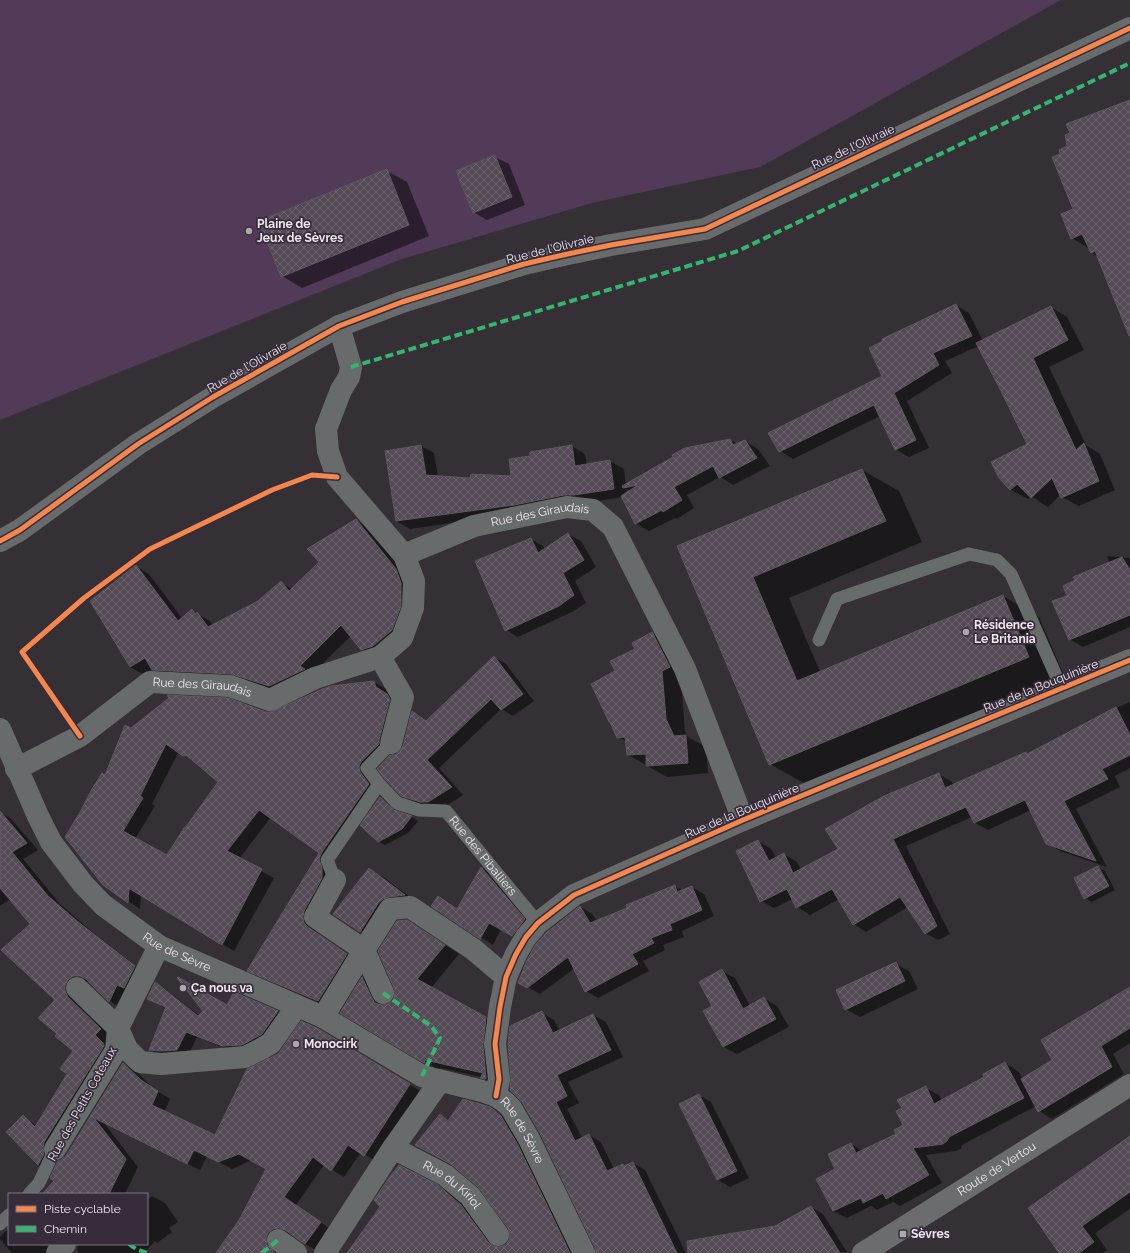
<svg xmlns="http://www.w3.org/2000/svg" width="1130" height="1253" viewBox="0 0 1130 1253" font-family="Raleway,sans-serif">
<style>
.green{fill:#513b58}
.shadow{fill:#0007;fill-rule:evenodd}
.building{fill:url(#building-cross-hatch);stroke:#5d585e;fill-rule:evenodd}
.lines{fill:none;stroke-linecap:round;stroke-linejoin:round}
.service{stroke:#686b6c;stroke-width:13}
.minor{stroke:#686b6c;stroke-width:22}
.secondary{stroke:#6b6c6e;stroke-width:22}
.quiet{stroke:#33b770;stroke-width:4;stroke-dasharray:8 4;stroke-linecap:butt}
.cycleway-casing{stroke:#372c3a;stroke-width:8}
.cycleway{stroke:#f5874c;stroke-width:5}
.poi-dot{fill:#ada7b0;stroke:#372c3a;stroke-width:1.5}
.labels{text-anchor:middle;stroke-width:3.5;stroke-linejoin:round;paint-order:stroke}
.street-label{font-size:12px;fill:#eee7f1;stroke:#372c3a}
.poi-label{font-size:12px;font-weight:bold;fill:#eee7f1;stroke:#372c3a;text-anchor:start}
</style>
<defs>
<pattern id="building-cross-hatch" width="8" height="8" patternUnits="userSpaceOnUse"><rect width="8" height="8" fill="#544a56"/><path d="M0 0l8 8M0 8l8-8" fill="none" stroke="#6d646f"/></pattern>
</defs>
<rect width="100%" height="100%" fill="#353036"/>
<!-- green -->
<polygon class="green" points="0,0 1061,0 760,167 592,203 402,259 0,420"/>
<!-- shadow -->
<g class="shadow">
<polygon points="1130,101 1130,313 1098,257 1092,253 1090,249 1072,238 1074,210 1061,155 1068,146"/>
<polygon points="495,157 509,164 525,205 487,220 473,212"/>
<polygon points="387,171 407,182 429,236 302,288 282,276"/>
<polygon points="956,305 969,313 983,341 1051,307 1067,317 1084,350 1049,367 1086,445 1100,454 1115,490 1079,506 1062,497 1061,494 1048,507 1031,496 1028,499 1011,490 1000,477 1028,445 979,346 945,361 952,373 907,401 929,448 909,457 895,449 880,416 793,459 780,451 884,376"/>
<path d="M730 440 737 444 745 441 758 449 770 466 733 485 720 477 687 495 694 508 677 519 675 518 649 531 635 523 623 497 528 512 410 529 396 521 421 446 434 453 438 477 471 479 512 477 532 457 572 446 585 454 587 465 610 461 624 469 626 486ZM626 489 631 491 627 494Z"/>
<polygon points="862,470 899,491 922,542 789,598 820,672 1003,596 1039,617 1065,678 807,785 770,764 678,546"/>
<polygon points="356,520 369,528 409,577 413,613 375,657 362,649 351,636 312,674 283,693 166,676 153,669 143,674 130,667 136,566 149,574 182,618 192,611 210,621 213,625 261,601 281,583 292,589 321,562"/>
<polygon points="568,534 581,541 596,567 575,581 586,603 572,612 518,637 506,630 531,539 543,546 545,550"/>
<polygon points="1107,556 1130,558 1130,627 1083,647 1069,639 1068,597 1110,563"/>
<polygon points="652,634 672,645 681,682 685,731 688,737 706,747 708,773 667,777 628,755 627,742 618,737 616,672 636,649"/>
<polygon points="494,657 506,664 534,701 513,716 501,709 439,768 463,795 441,809 415,803 402,795 395,756 401,752 404,747 413,713 427,721"/>
<path d="M374 682 386 689 389 695 399 702 374 770 373 781 334 859 316 931 321 936 359 962 331 1008 261 977 249 970 320 853 271 817 239 859 274 878 234 951 141 895 140 909 129 902 104 885 105 776 131 730 266 713H271ZM179 751 196 762 220 782 167 857 135 839 155 806 152 804Z"/>
<polygon points="1130,702 1130,768 1115,776 1120,787 1076,809 1107,867 1060,851 1047,843 1031,810 988,830 975,823 972,817 906,846 950,934 938,940 925,933 908,907 866,932 854,924 839,899 810,915 797,907 793,899 774,908 761,901 758,841 771,849 776,858 784,854 797,862 801,870 839,849 939,774 952,782 954,785 1026,753 1029,754 1118,707"/>
<polygon points="380,798 387,802 398,813 412,817 418,821 408,833 385,845 378,841"/>
<polygon points="0,812 11,819 38,850 23,859 60,904 89,929 146,974 121,1008 110,1001 91,982 86,982 112,1036 116,1052 51,1171 39,1165 7,1132 23,1117 37,1126 69,1074 74,1051 58,1034 57,1000 32,924 10,899 0,906"/>
<polygon points="1098,867 1105,871 1115,890 1092,902 1085,898 1075,878"/>
<polygon points="482,868 493,875 536,927 525,942 501,929 493,945 432,906 438,897 458,909"/>
<polygon points="370,870 383,877 417,902 397,906 374,939 335,914"/>
<polygon points="675,886 683,891 692,887 704,894 714,916 682,931 684,937 663,945 665,950 643,961 649,971 598,998 586,991 575,968 540,994 519,982 581,907 592,914 597,921 628,908"/>
<polygon points="421,930 459,954 431,988 500,1026 495,1085 481,1077 440,1068 439,1070 342,1012 363,978 377,986 385,1006 394,1001"/>
<polygon points="896,964 909,971 918,989 860,1017 846,1009"/>
<polygon points="722,971 735,978 750,1006 764,998 777,1006 789,1027 737,1054 724,1047 713,1006"/>
<polygon points="155,984 166,990 200,1016 227,1006 235,993 278,1012 288,1018 273,1040 234,1052 197,1037 188,1056 161,1056 151,1050 167,1008 148,998"/>
<polygon points="1130,988 1130,1043 1113,1054 1124,1074 1052,1119 1039,1111 1036,1106 962,1145 961,1149 956,1151 926,1155 942,1183 900,1206 893,1202 877,1210 871,1206 847,1218 833,1211 837,1170 851,1144 863,1151 897,1135 904,1126 903,1108 925,1088 939,1095 942,1101 986,1078 1005,1063 1018,1071 1023,1079 1054,1060"/>
<polygon points="542,1013 554,1020 560,1031 593,1015 606,1022 623,1057 568,1082 579,1103 567,1109 582,1138 589,1135 601,1142 614,1169 623,1165 625,1166 633,1163 645,1170 686,1253 597,1253 541,1132"/>
<polygon points="317,1029 422,1092 377,1162 361,1152 344,1177 324,1165 296,1205 332,1230 318,1251 305,1244 293,1234 286,1235 279,1253 218,1253 240,1220 268,1169 252,1160 232,1169 207,1156 200,1170 104,1123 138,1167 125,1194 43,1194 56,1181 66,1156 123,1064 136,1071 154,1089 170,1099 164,1112 215,1136 278,1054"/>
<polygon points="699,1095 711,1102 749,1178 730,1187 718,1180 681,1104"/>
<polygon points="490,1108 503,1116 513,1124 579,1253 359,1253 438,1186 451,1194 473,1213 499,1248 506,1246 510,1241 511,1234 509,1227 440,1116 449,1121"/>
<polygon points="1130,1137 1130,1209 1095,1233 1107,1250 1103,1253 1060,1253"/>
<polygon points="152,1196 165,1203 178,1222 169,1228 172,1232 157,1243 155,1241 144,1253 79,1253 77,1250 78,1244 147,1244 147,1200"/>
<polygon points="811,1207 823,1214 847,1252 702,1253 775,1227"/>
<polygon points="9,1228 9,1244 67,1244 59,1253 12,1253 0,1239 0,1237"/>
</g>
<!-- building -->
<g class="building">
<polygon points="1130,100 1130,336 1129,336 1095,251 1091,253 1082,234 1071,239 1061,214 1073,209 1052,157 1060,154 1059,150 1067,146 1065,135 1070,133 1066,124"/>
<polygon points="495,155 512,197 473,213 456,171"/>
<polygon points="387,169 409,225 281,277 259,221"/>
<polygon points="956,304 972,336 933,353 939,365 894,393 916,440 895,450 874,405 779,452 768,433 882,376 869,348 883,341 882,339"/>
<polygon points="1051,306 1068,340 1033,358 1076,450 1084,443 1099,481 1061,498 1052,478 1031,498 1017,484 1010,490 999,478 991,462 1027,444 999,387 976,343"/>
<polygon points="730,439 733,445 745,440 757,458 719,478 713,466 674,487 682,500 663,512 662,510 635,524 621,496 638,485 623,488 622,486 673,457 672,455 685,448"/>
<polygon points="421,445 426,475 470,478 471,474 511,476 509,459 530,456 530,452 572,445 575,466 610,460 614,489 574,495 564,495 514,505 396,521 385,451"/>
<polygon points="862,469 886,521 753,577 797,681 1003,595 1029,657 769,765 677,546"/>
<polygon points="356,519 396,569 401,583 401,606 392,630 373,646 361,650 341,625 300,666 305,669 269,686 231,674 152,670 145,658 130,667 90,601 136,565 178,621 192,609 195,614 197,612 208,627 260,600 259,600 281,581 289,591 319,562 307,549"/>
<polygon points="568,533 584,560 563,573 574,595 559,606 505,631 475,561 531,538 538,553"/>
<polygon points="1122,557 1130,570 1130,615 1069,640 1052,601 1067,596 1063,586 1075,580 1073,577"/>
<polygon points="652,632 670,667 662,671 666,719 674,736 686,735 688,763 646,766 646,754 627,755 625,737 617,738 610,722 609,722 591,684 615,671 610,661 635,649 632,643"/>
<polygon points="494,656 523,694 501,710 491,699 427,760 452,787 428,802 420,802 401,796 385,779 377,769 390,755 395,755 400,751 403,746 412,711 426,721"/>
<path d="M374 681 376 687 387 694 390 699 379 740V744L361 762 359 766 360 772 369 784 322 852 319 859 322 868V878L304 911 303 917 304 923 308 927 347 954 318 1001 247 971 319 853 259 810 227 851 262 869 222 945 130 889H129L128 903 103 885 65 837 82 809V808L92 789 102 773 105 775 125 725 131 728 169 698 167 695 228 698 266 712H271L320 690 331 686ZM166 744 183 756 186 755 218 782 185 828H184L167 855 123 831 143 798 140 796Z"/>
<polygon points="1116,707 1130,735 1130,755 1102,769 1108,779 1064,801 1096,861 1046,844 1025,800 974,823 966,807 893,839 937,926 925,934 900,897 853,925 832,889 796,908 787,889 760,902 736,851 758,840 769,861 784,853 793,873 838,849 825,829 884,796 939,773 945,788 1026,752 1027,754"/>
<polygon points="380,797 394,810 412,816 402,829 378,842 360,825"/>
<polygon points="0,811 27,843 12,852 48,896 77,921 135,966 124,988 117,985 109,1002 86,979 80,976 73,976 68,980 65,985 65,991 68,997 101,1029 95,1035 104,1044 104,1046 44,1142 43,1148 44,1154 38,1165 6,1132 23,1115 35,1127 67,1074 60,1069 73,1051 55,1036 57,1034 38,1018 55,1000 1,950 30,924 0,888"/>
<polygon points="1098,866 1109,886 1084,899 1074,878"/>
<polygon points="481,867 525,919 512,936 489,923 480,939 431,906 438,896 457,909"/>
<polygon points="369,868 405,895 389,897 383,899 379,902 360,932 333,914"/>
<polygon points="675,885 677,892 692,886 702,910 670,924 672,930 651,938 654,943 632,954 638,964 585,992 568,957 527,988 518,983 527,960 536,944 547,932 580,906 590,923 627,908 626,905"/>
<polygon points="407,920 445,945 417,979 486,1017 483,1045 486,1079 480,1078 483,1073 425,1060 424,1063 340,1013 362,977 372,998 375,1003 382,1005 388,1004 393,1000 395,994 394,988 378,951 397,921"/>
<polygon points="896,962 905,981 845,1010 836,990"/>
<polygon points="722,969 743,1009 764,997 776,1019 723,1047 703,1011 712,1006 699,982"/>
<polygon points="178,977 227,1005 234,992 278,1011 262,1034 242,1045 222,1046 186,1032 177,1050 161,1051 149,1050 166,1007 147,999 155,982 198,1016 203,1011 177,978"/>
<polygon points="1130,987 1130,1028 1101,1046 1112,1067 1038,1112 1021,1079 1052,1060 1041,1040"/>
<polygon points="542,1011 553,1033 593,1014 611,1050 557,1075 567,1096 556,1102 575,1141 589,1134 607,1171 623,1164 624,1166 633,1162 677,1253 596,1253 595,1248 540,1133 522,1102 510,1090 511,1078 508,1044 510,1026"/>
<polygon points="301,1021 317,1028 410,1084 364,1156 348,1145 331,1171 313,1157 284,1197 321,1222 305,1244 285,1230 279,1228 273,1229 268,1233 266,1238 267,1245 275,1253 216,1253 239,1220 266,1169 239,1154 218,1162 194,1150 187,1164 94,1118 126,1159 109,1194 42,1194 54,1181 50,1178 58,1161 61,1160 66,1156 123,1063 141,1080 158,1091 152,1105 215,1135 247,1069 278,1054 281,1050"/>
<polygon points="1005,1062 1024,1098 949,1137 947,1141 943,1144 913,1148 929,1175 886,1199 883,1193 863,1203 861,1198 833,1211 816,1179 835,1169 828,1154 851,1143 856,1153 896,1134 894,1130 903,1125 896,1111 902,1108 897,1100 926,1086 934,1104 984,1077 983,1074"/>
<polygon points="699,1094 737,1171 717,1180 679,1104"/>
<polygon points="463,1099 490,1107 501,1116 518,1145 570,1253 347,1253 380,1207 374,1200 389,1178 399,1165 438,1185 461,1205 488,1242 493,1246 500,1247 506,1245 509,1240 510,1234 508,1228 478,1187 451,1164 415,1145 440,1114 448,1121"/>
<polygon points="1130,1136 1130,1192 1082,1226 1094,1242 1079,1253 1059,1253 1028,1208"/>
<polygon points="811,1206 840,1253 688,1253 687,1241 775,1226"/>
</g>
<g class="lines">
<!-- service -->
<g class="service">
<polyline points="819,640 837,599 969,554 997,560 1011,574 1061,687"/>
<path id="s1" d="M391 743 367 768 379 784 397 803 419 810 446 811 538 923"/>
<polyline points="335,880 327,860 379,784"/>
<polyline points="29,1194 39,1183 55,1149"/>
<polyline points="0,1224 9,1215"/>
</g>
<!-- minor -->
<g class="minor">
<polyline points="0,541 20,530 138,444 213,397 339,326 402,302 524,264 563,255 611,245 705,229 1130,28"/>
<path id="s2" d="M404 555 474 526 567 507 593 510 613 527 685 669 743 820"/>
<polyline points="380,657 403,697 391,743"/>
<path id="s3" d="M0 729 38 816 51 842 83 884 103 905 159 946 323 1017 422 1076 482 1091 496 1096 505 1102 511 1108 529 1139 584 1253"/>
<path id="s4" d="M16 769 80 736 150 682 230 686 270 700 315 678 380 657 402 638 413 608 414 581 404 555 337 477 328 451 326 429 341 390 349 377 351 367 339 326"/>
<polyline points="77,988 118,1028 127,1049 140,1062 161,1064 245,1057 261,1049 271,1043 290,1016 295,1006"/>
<polyline points="383,993 364,950 390,909 410,907 473,949 506,977"/>
<polyline points="323,1017 364,950 315,917 335,880"/>
<polyline points="496,1096 499,1079 495,1044 500,1007 506,977 516,954 526,937 538,923 574,895 743,820 1130,660"/>
<path id="s5" d="M393 1148 445 1175 470 1196 498 1235"/>
<polyline points="55,1149 116,1050 118,1028 159,946"/>
<polyline points="278,1240 296,1253"/>
<polyline points="57,1253 65,1244"/>
<polyline points="325,1253 393,1148 440,1081"/>
</g>
<!-- secondary -->
<path class="secondary" id="s6" d="M863 1253 1130 1085"/>
<!-- quiet -->
<g class="quiet">
<polyline points="351,367 738,251 1130,63"/>
<polyline points="383,993 431,1026 440,1038 422,1076"/>
<polyline points="129,1244 136,1249 147,1253"/>
<polyline points="262,1253 278,1240"/>
</g>
<defs>
<g id="cycleway">
<polyline points="0,541 20,530 138,444 213,397 339,326 402,302 524,264 563,255 611,245 705,229 1130,28"/>
<polyline points="80,736 22,652 84,598 150,549 272,490 312,475 337,477"/>
<polyline points="496,1096 499,1079 495,1044 500,1007 506,977 516,954 526,937 538,923 574,895 743,820 1130,660"/>
</g>
</defs>
<!-- cycleway casing -->
<use href="#cycleway" class="cycleway-casing"/>
<!-- cycleway -->
<use href="#cycleway" class="cycleway"/>
</g>
<!-- markers -->
<g class="poi-dot">
<circle cx="249" cy="231" r="4"/>
<circle cx="966" cy="632" r="4"/>
<circle cx="183" cy="988" r="4"/>
<circle cx="296" cy="1044" r="4"/>
<rect x="899" y="1230" width="8" height="8" rx="2"/>
</g>
<g class="labels">
<!-- street labels -->
<g class="street-label">
<text transform="translate(853 147) rotate(-25)" y="4">Rue de l'Olivraie</text>
<text transform="translate(550 249) rotate(-14)" y="4">Rue de l'Olivraie</text>
<text transform="translate(247 367) rotate(-30)" y="4">Rue de l'Olivraie</text>
<text dy="4" stroke="none"><textPath href="#s2" startOffset="143">Rue des Giraudais</textPath></text>
<text transform="translate(1041 686) rotate(-22)" y="4">Rue de la Bouquinière</text>
<text dy="4" stroke="none"><textPath href="#s4" startOffset="213">Rue des Giraudais</textPath></text>
<text transform="translate(742 811) rotate(-23)" y="4">Rue de la Bouquinière</text>
<text dy="4" stroke="none"><textPath href="#s1" startOffset="189">Rue des Piballiers</textPath></text>
<text dy="4" stroke="none"><textPath href="#s3" startOffset="294">Rue de Sèvre</textPath></text>
<text transform="translate(82 1104) rotate(-61)" y="4">Rue des Petits Coteaux</text>
<text dy="4" stroke="none"><textPath href="#s3" startOffset="690">Rue de Sèvre</textPath></text>
<text dy="4" stroke="none"><textPath href="#s6" startOffset="158">Route de Vertou</textPath></text>
<text dy="4" stroke="none"><textPath href="#s5" startOffset="70">Rue du Kiriol</textPath></text>
</g>
<!-- poi labels -->
<g class="poi-label">
<text x="257" y="228">Plaine de<tspan x="257" dy="14">Jeux de Sèvres</tspan></text>
<text x="974" y="629">Résidence<tspan x="974" dy="14">Le Britania</tspan></text>
<text x="191" y="992">Ça nous va</text>
<text x="304" y="1048">Monocirk</text>
<text x="911" y="1238">Sèvres</text>
</g>
</g>
<!-- legend -->
<rect x="8" y="1193" width="140" height="52" fill="#372c3a" stroke="#807783"/>
<rect x="16" y="1206" width="20" height="6" fill="#f5874c" stroke="#807783"/>
<text x="44" y="1213" font-size="12" fill="#eee7f1">Piste cyclable</text>
<rect x="16" y="1226" width="20" height="6" fill="#33b770" stroke="#807783"/>
<text x="44" y="1233" font-size="12" fill="#eee7f1">Chemin</text>
</svg>
